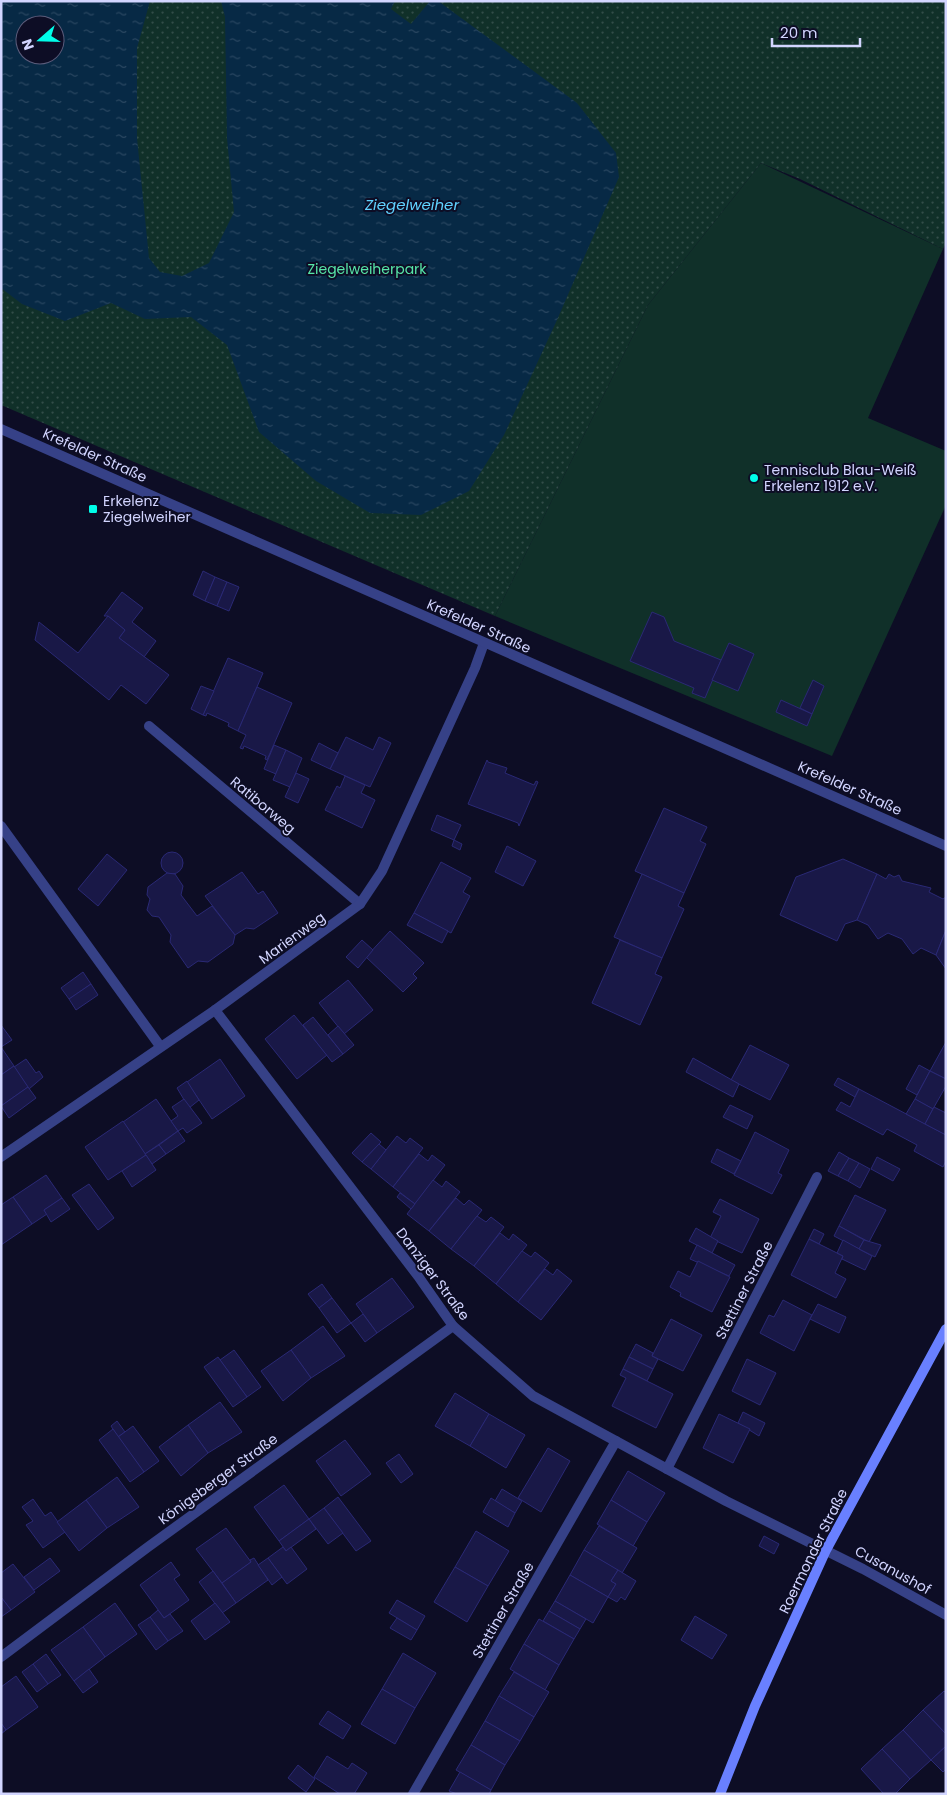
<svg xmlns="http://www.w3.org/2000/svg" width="947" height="1795" viewBox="0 0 947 1795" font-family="Poppins,sans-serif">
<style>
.green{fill:#103029}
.park{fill:url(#park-dots);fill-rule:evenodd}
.water{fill:url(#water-ripples);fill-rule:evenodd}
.building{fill:#191847;stroke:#2a2975}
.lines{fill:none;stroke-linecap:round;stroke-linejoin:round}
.minor{stroke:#364187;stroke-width:10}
.tertiary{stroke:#364187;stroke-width:10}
.secondary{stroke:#6980ff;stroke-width:10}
.poi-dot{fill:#00fde9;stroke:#0d0d25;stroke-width:2}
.labels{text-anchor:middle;stroke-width:4;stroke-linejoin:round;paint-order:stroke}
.park-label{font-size:14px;fill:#57e6a8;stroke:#0d0d25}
.street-label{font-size:14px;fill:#d2d5ff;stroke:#0d0d25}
.poi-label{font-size:14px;fill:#d2d5ff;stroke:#0d0d25;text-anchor:start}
.water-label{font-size:15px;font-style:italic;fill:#60d2ff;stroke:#0d0d25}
</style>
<defs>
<pattern id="park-dots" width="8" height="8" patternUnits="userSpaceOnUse" patternTransform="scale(1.25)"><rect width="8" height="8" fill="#103029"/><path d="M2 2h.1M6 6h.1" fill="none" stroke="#324d49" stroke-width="1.8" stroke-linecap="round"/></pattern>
<pattern id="water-ripples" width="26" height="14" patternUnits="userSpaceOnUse" patternTransform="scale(1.25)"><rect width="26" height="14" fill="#072945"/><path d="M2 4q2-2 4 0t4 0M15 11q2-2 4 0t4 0" fill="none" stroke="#2a4761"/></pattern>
</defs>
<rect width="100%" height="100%" fill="#0d0d25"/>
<!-- green -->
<polygon class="green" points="761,163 943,249 868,418 946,451 946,505 832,756 495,616 648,305"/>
<!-- park -->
<path class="park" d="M1 1H946V243L943 249 800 179 761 163 648 305 495 616 1 405ZM25 25H55V55H25Z"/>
<!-- water -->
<path class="water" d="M150 1 137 48V138L149 258 160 272 182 276 209 263 234 212 227 138 225 17 221 1H395L391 9 411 24 430 1H438L577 103 616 153 619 177 557 320 504 435 469 491 421 515 370 513 316 481 259 432 227 345 191 317 145 319 111 303 65 321 22 304 1 288V2ZM25 25H55V55H25Z"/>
<!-- building -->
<g class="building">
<polygon points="203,571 215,577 205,601 193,595"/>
<polygon points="215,577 227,582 217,606 205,601"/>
<polygon points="227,582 239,587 229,611 217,606"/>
<polygon points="122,592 143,608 132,622 156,641 144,657 119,638 125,630 108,616 104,616"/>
<polygon points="652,612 664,617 674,641 721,660 705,698 692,693 694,688 630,661"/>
<polygon points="108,616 125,630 119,638 169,675 146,704 121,685 109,700 35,640 39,622 78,653"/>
<polygon points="729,643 754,654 738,691 712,680"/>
<polygon points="228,658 263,673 238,731 228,726 229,723 207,713 206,716 203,715"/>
<polygon points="813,680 824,686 812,714 800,708"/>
<polygon points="201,686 214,691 203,715 191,709"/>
<polygon points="257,687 292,703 267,760 265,759 266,756 244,746 243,749 240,748 246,735 238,731"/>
<polygon points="781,700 812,714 807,726 776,712"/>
<polygon points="346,737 373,750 379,737 391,743 370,787 330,769"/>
<polygon points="319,743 338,753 330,769 311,760"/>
<polygon points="274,745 286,750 276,774 264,769"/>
<polygon points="286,750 302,758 290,787 273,780"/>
<polygon points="487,760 488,762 507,768 505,773 534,785 536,781 538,782 519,826 518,823 468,804"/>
<polygon points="296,773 309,779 298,803 285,797"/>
<polygon points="345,776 365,785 361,793 375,800 362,828 325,810 337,786 340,788"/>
<polygon points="664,808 707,827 700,841 706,844 684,893 635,871"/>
<polygon points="437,815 461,825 454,840 431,830"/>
<polygon points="454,840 462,844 460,850 452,846"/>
<polygon points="507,846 536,861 523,886 495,872"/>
<circle cx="172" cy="863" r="11"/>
<polygon points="107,854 127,870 98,906 78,889"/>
<polygon points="843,859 877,874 857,920 845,924 837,941 780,915 796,877"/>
<polygon points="441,862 471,878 463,892 470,896 451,933 414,913"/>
<polygon points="242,872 258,894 263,891 278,913 254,929 246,928 235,935 205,896"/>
<polygon points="167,873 175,874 183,886 181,895 197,916 212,906 235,935 233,944 208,962 198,961 188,968 170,942 171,935 159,917 152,916 147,910 150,899 147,895 148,887"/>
<polygon points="642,874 684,893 678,906 684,909 662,958 614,937"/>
<polygon points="877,874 886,879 889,874 894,877 899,875 902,881 931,888 929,892 943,899 946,897 946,930 936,955 921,948 913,954 902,939 888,933 878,939 868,925 857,920"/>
<polygon points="414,913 448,931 442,943 407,925"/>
<polygon points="946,930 946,969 936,955"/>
<polygon points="390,931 424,963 413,974 417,978 403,992 366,957"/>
<polygon points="362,940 373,950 358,968 346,957"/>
<polygon points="620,940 662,958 655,974 662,977 640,1025 592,1003"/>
<polygon points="83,972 91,984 69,999 61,988"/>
<polygon points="348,980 373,1010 344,1034 319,1003"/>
<polygon points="91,984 98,995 76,1010 69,999"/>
<polygon points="294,1015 327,1055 297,1079 265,1039"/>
<polygon points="313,1017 343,1054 332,1062 303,1025"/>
<polygon points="1,1025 12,1040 1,1047"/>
<polygon points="338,1026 354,1045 343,1054 328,1035"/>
<polygon points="946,1042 946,1079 930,1071"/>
<polygon points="750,1045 789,1065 770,1100 731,1080"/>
<polygon points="1,1047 14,1066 1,1075"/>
<polygon points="693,1058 739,1084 733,1097 686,1072"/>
<polygon points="26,1059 36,1073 39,1071 43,1077 29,1089 14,1067"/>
<polygon points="220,1059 245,1096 212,1119 187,1082"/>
<polygon points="919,1065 930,1071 917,1095 906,1089"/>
<polygon points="14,1066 28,1087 1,1106 1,1075"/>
<polygon points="930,1071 946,1079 946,1086 933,1109 915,1099"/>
<polygon points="838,1078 859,1089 855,1097 834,1085"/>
<polygon points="187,1081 199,1100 189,1108 177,1088"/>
<polygon points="28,1087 36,1098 9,1118 1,1106"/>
<polygon points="859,1089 946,1135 946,1161 943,1167 914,1151 917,1145 887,1129 883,1135 836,1110 841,1102 850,1107"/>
<polygon points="156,1099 178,1131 145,1154 123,1122"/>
<polygon points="184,1099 202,1123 187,1133 183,1128 178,1131 171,1121 178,1116 172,1107"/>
<polygon points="915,1099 933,1109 925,1124 906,1114"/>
<polygon points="730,1105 753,1116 747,1129 723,1117"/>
<polygon points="934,1107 946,1113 946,1135 925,1124"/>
<polygon points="123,1121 146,1155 108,1180 85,1147"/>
<polygon points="178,1131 185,1141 166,1154 159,1145"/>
<polygon points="755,1132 789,1150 778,1173 782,1175 772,1194 734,1175"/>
<polygon points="371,1133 381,1142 362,1162 352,1153"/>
<polygon points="397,1136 406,1143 410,1138 423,1148 393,1187 371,1169"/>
<polygon points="379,1144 386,1150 371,1169 362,1162"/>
<polygon points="159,1145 166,1154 152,1164 145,1154"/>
<polygon points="717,1149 741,1161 734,1174 711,1162"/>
<polygon points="839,1152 849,1158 838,1176 828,1171"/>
<polygon points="419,1154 428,1161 432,1155 445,1165 415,1204 393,1187"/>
<polygon points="146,1155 156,1170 132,1187 122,1171"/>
<polygon points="877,1157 900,1169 893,1181 871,1169"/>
<polygon points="849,1158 859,1163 848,1181 838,1176"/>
<polygon points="859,1163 870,1169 860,1188 848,1181"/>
<polygon points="46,1175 62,1198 44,1210 47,1214 32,1224 13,1197"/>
<polygon points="433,1180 442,1187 446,1181 460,1192 429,1231 407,1214"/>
<polygon points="89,1184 114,1218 98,1230 72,1195"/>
<polygon points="400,1193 415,1204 411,1209 397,1197"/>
<polygon points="855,1195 886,1210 869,1242 839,1226"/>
<polygon points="13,1197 32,1224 1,1245 1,1205"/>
<polygon points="62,1198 70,1209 51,1222 44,1210"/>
<polygon points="456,1198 464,1205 469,1200 482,1210 451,1249 429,1231"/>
<polygon points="720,1199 759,1219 742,1253 710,1238 721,1216 713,1212"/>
<polygon points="477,1216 486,1222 491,1217 504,1227 474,1266 451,1249"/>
<polygon points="839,1226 864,1240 859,1249 834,1236"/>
<polygon points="696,1228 718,1241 712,1253 689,1241"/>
<polygon points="814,1229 824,1234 819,1244 809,1239"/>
<polygon points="500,1233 509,1240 513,1234 527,1245 496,1284 474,1266"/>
<polygon points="809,1239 843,1256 835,1273 846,1279 836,1298 791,1275"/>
<polygon points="843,1240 872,1256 865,1270 842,1259 843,1256 837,1253"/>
<polygon points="864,1240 881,1245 875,1257 859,1249"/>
<polygon points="697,1245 735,1265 729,1276 690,1259"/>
<polygon points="522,1251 531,1257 535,1252 549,1263 518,1302 496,1284"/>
<polygon points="698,1261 730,1277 712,1312 680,1296 681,1293 670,1287 678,1271 690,1277"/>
<polygon points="545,1269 553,1275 557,1269 572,1281 541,1320 518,1302"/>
<polygon points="392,1278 414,1307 377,1333 356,1304"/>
<polygon points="322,1284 332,1298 319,1308 308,1294"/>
<polygon points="332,1298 351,1323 337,1333 319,1308"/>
<polygon points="783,1300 812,1315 794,1351 760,1333 769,1315 774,1317"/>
<polygon points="818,1304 846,1317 839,1333 810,1319"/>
<polygon points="363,1314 377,1333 365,1342 351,1323"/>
<polygon points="671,1319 702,1335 683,1371 652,1356"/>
<polygon points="323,1326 345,1356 311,1378 291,1350"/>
<polygon points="636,1344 653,1353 652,1356 658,1359 653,1369 629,1357"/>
<polygon points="234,1350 261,1387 247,1397 220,1360"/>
<polygon points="291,1350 311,1378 283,1401 261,1371"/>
<polygon points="218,1357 247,1397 233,1407 204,1367"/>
<polygon points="629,1357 653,1369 647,1381 623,1369"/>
<polygon points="747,1359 776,1373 760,1405 732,1391"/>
<polygon points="623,1369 673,1394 656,1428 612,1406 626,1378 620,1375"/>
<polygon points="455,1393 489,1414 470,1446 435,1426"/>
<polygon points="220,1402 242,1432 208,1453 188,1425"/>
<polygon points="743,1412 765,1423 759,1436 738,1423"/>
<polygon points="489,1414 525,1435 506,1468 470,1446"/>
<polygon points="719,1414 750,1429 733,1463 703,1448"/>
<polygon points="117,1421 125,1432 118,1437 111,1426"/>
<polygon points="188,1425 208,1453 181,1476 159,1447"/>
<polygon points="133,1426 159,1461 144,1472 118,1437"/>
<polygon points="113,1429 144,1472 130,1482 99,1440"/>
<polygon points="345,1440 371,1474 341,1496 316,1461"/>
<polygon points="548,1448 570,1461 541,1512 518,1498"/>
<polygon points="399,1454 413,1474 401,1483 386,1463"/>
<polygon points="628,1471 665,1493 647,1522 611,1500"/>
<polygon points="117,1477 139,1507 107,1528 86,1500"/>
<polygon points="284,1485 309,1519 279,1541 254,1507"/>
<polygon points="502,1489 522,1501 515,1513 495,1501"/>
<polygon points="338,1497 371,1541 356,1551 324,1508"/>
<polygon points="491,1498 515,1513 508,1527 483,1512"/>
<polygon points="33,1499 45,1516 51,1512 65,1532 43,1548 26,1525 33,1521 22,1507"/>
<polygon points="86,1500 107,1528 79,1551 57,1522"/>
<polygon points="611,1500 647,1522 633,1546 597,1524"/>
<polygon points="324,1508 343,1533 328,1544 309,1519"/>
<polygon points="309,1519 316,1529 286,1551 279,1541"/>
<polygon points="599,1526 637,1548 622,1573 584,1550"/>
<polygon points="226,1528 251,1562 222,1583 196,1549"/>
<polygon points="476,1531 509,1551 488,1586 455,1567"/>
<polygon points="764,1536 779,1544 774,1554 759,1546"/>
<polygon points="283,1547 286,1551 291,1547 307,1569 287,1584 268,1558"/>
<polygon points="584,1550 618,1570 611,1581 616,1584 608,1597 570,1575"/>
<polygon points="50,1558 60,1571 34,1590 24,1577"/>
<polygon points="254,1558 268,1580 236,1603 222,1583 251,1562 250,1560"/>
<polygon points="268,1558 282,1577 272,1585 258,1565"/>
<polygon points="171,1562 180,1575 174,1579 189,1600 164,1618 140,1585"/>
<polygon points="13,1564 35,1592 11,1610 1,1597 1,1573"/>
<polygon points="455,1567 488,1586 467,1622 434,1602"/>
<polygon points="618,1570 636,1581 625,1600 621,1597 617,1602 608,1597 616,1584 611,1581"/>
<polygon points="213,1571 236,1603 222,1613 199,1582"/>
<polygon points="570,1575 608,1597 593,1623 555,1601"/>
<polygon points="1,1597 11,1610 1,1617"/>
<polygon points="397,1600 425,1616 417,1630 389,1613"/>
<polygon points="555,1601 586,1619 580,1629 549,1611"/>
<polygon points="115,1603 137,1634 105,1657 83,1627"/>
<polygon points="215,1603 230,1622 205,1640 191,1621"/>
<polygon points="158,1610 164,1618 170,1614 183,1631 168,1641 150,1617"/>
<polygon points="549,1611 580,1629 574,1639 543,1621"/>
<polygon points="695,1616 727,1635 712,1659 681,1640"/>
<polygon points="150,1617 168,1641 156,1650 138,1625"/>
<polygon points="397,1618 417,1630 411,1640 390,1628"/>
<polygon points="539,1619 574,1639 559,1665 524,1644"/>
<polygon points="83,1627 105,1657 74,1681 51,1650"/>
<polygon points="524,1644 559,1665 545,1690 510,1669"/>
<polygon points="403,1653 436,1673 415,1708 382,1689"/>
<polygon points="46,1654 61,1675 48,1684 33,1664"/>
<polygon points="33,1664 48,1684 37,1692 22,1672"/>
<polygon points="89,1669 98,1682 83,1693 74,1681"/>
<polygon points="514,1672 549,1692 534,1717 499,1696"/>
<polygon points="16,1676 38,1707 6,1730 1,1723 1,1687"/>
<polygon points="382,1689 415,1708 395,1744 361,1724"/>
<polygon points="944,1691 946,1693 946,1734 923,1710"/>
<polygon points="499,1696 534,1717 520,1741 485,1721"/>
<polygon points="923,1710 946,1734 946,1746 931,1760 903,1730"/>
<polygon points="328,1711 351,1726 343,1739 319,1724"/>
<polygon points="485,1721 520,1741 505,1765 471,1745"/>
<polygon points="1,1723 6,1730 1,1734"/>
<polygon points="903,1730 931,1760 910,1779 882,1749"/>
<polygon points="471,1745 505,1765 491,1790 456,1770"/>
<polygon points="946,1746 946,1769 943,1772 931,1760"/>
<polygon points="882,1749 910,1779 895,1794 884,1794 861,1769"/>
<polygon points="327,1756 348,1769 352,1763 367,1773 354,1794 340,1794 314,1777"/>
<polygon points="298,1765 315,1779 306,1792 288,1778"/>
<polygon points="460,1772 491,1790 489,1794 457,1794 449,1791"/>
</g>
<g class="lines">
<!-- minor -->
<g class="minor">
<polyline points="149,726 360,904"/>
<polyline points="1,826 160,1046"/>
<polyline points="215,1010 418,1276 453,1326 533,1396 726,1501 863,1569 946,1615"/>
<polyline points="1,1157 215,1010 360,904 382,871 475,668 484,643"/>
<polyline points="667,1469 817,1177"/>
<polyline points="1,1657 148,1547 453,1326"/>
<polyline points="413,1794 616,1441"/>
</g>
<!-- tertiary -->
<polyline class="tertiary" points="1,429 946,846"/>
<!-- secondary -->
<polyline class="secondary" points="720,1794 755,1706 826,1550 946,1329"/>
</g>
<!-- markers -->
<g class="poi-dot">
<circle cx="754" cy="478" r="5"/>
<rect x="88" y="504" width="10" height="10" rx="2.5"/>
</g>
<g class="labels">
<!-- park labels -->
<g class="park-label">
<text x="367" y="274">Ziegelweiherpark</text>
</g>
<!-- street labels -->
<g class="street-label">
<text transform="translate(95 455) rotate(24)" y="5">Krefelder Straße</text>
<text transform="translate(479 626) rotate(24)" y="5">Krefelder Straße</text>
<text transform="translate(850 788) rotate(24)" y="5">Krefelder Straße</text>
<text transform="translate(263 805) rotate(40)" y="5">Ratiborweg</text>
<text transform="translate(292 938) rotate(-36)" y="5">Marienweg</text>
<text transform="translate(433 1274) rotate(53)" y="5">Danziger Straße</text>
<text transform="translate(744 1290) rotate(-63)" y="5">Stettiner Straße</text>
<text transform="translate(218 1479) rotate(-36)" y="5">Königsberger Straße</text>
<text transform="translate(813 1551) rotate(-64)" y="5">Roermonder Straße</text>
<text transform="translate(893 1570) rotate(29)" y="5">Cusanushof</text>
<text transform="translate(503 1610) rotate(-60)" y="5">Stettiner Straße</text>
</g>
<!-- poi labels -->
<g class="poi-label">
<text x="764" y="475">Tennisclub Blau-Weiß<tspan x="764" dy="16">Erkelenz 1912 e.V.</tspan></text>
<text x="103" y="506">Erkelenz<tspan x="103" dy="16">Ziegelweiher</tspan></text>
</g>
<!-- water labels -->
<g class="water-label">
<text x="412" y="210">Ziegelweiher</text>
</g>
</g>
<!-- border -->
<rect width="947" height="1795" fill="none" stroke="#d2d5ff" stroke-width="5"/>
<!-- north arrow -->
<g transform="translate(40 40) rotate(250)"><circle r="24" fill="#0d0d25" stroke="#5c5d7c"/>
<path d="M0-4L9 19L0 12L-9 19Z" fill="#00fde9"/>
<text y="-8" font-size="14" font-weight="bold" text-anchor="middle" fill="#d2d5ff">N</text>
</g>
<!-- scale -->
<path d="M772 38v8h88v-8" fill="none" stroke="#d2d5ff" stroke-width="2.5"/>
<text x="780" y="38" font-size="15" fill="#d2d5ff" stroke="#0d0d25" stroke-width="4" paint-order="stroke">20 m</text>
</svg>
